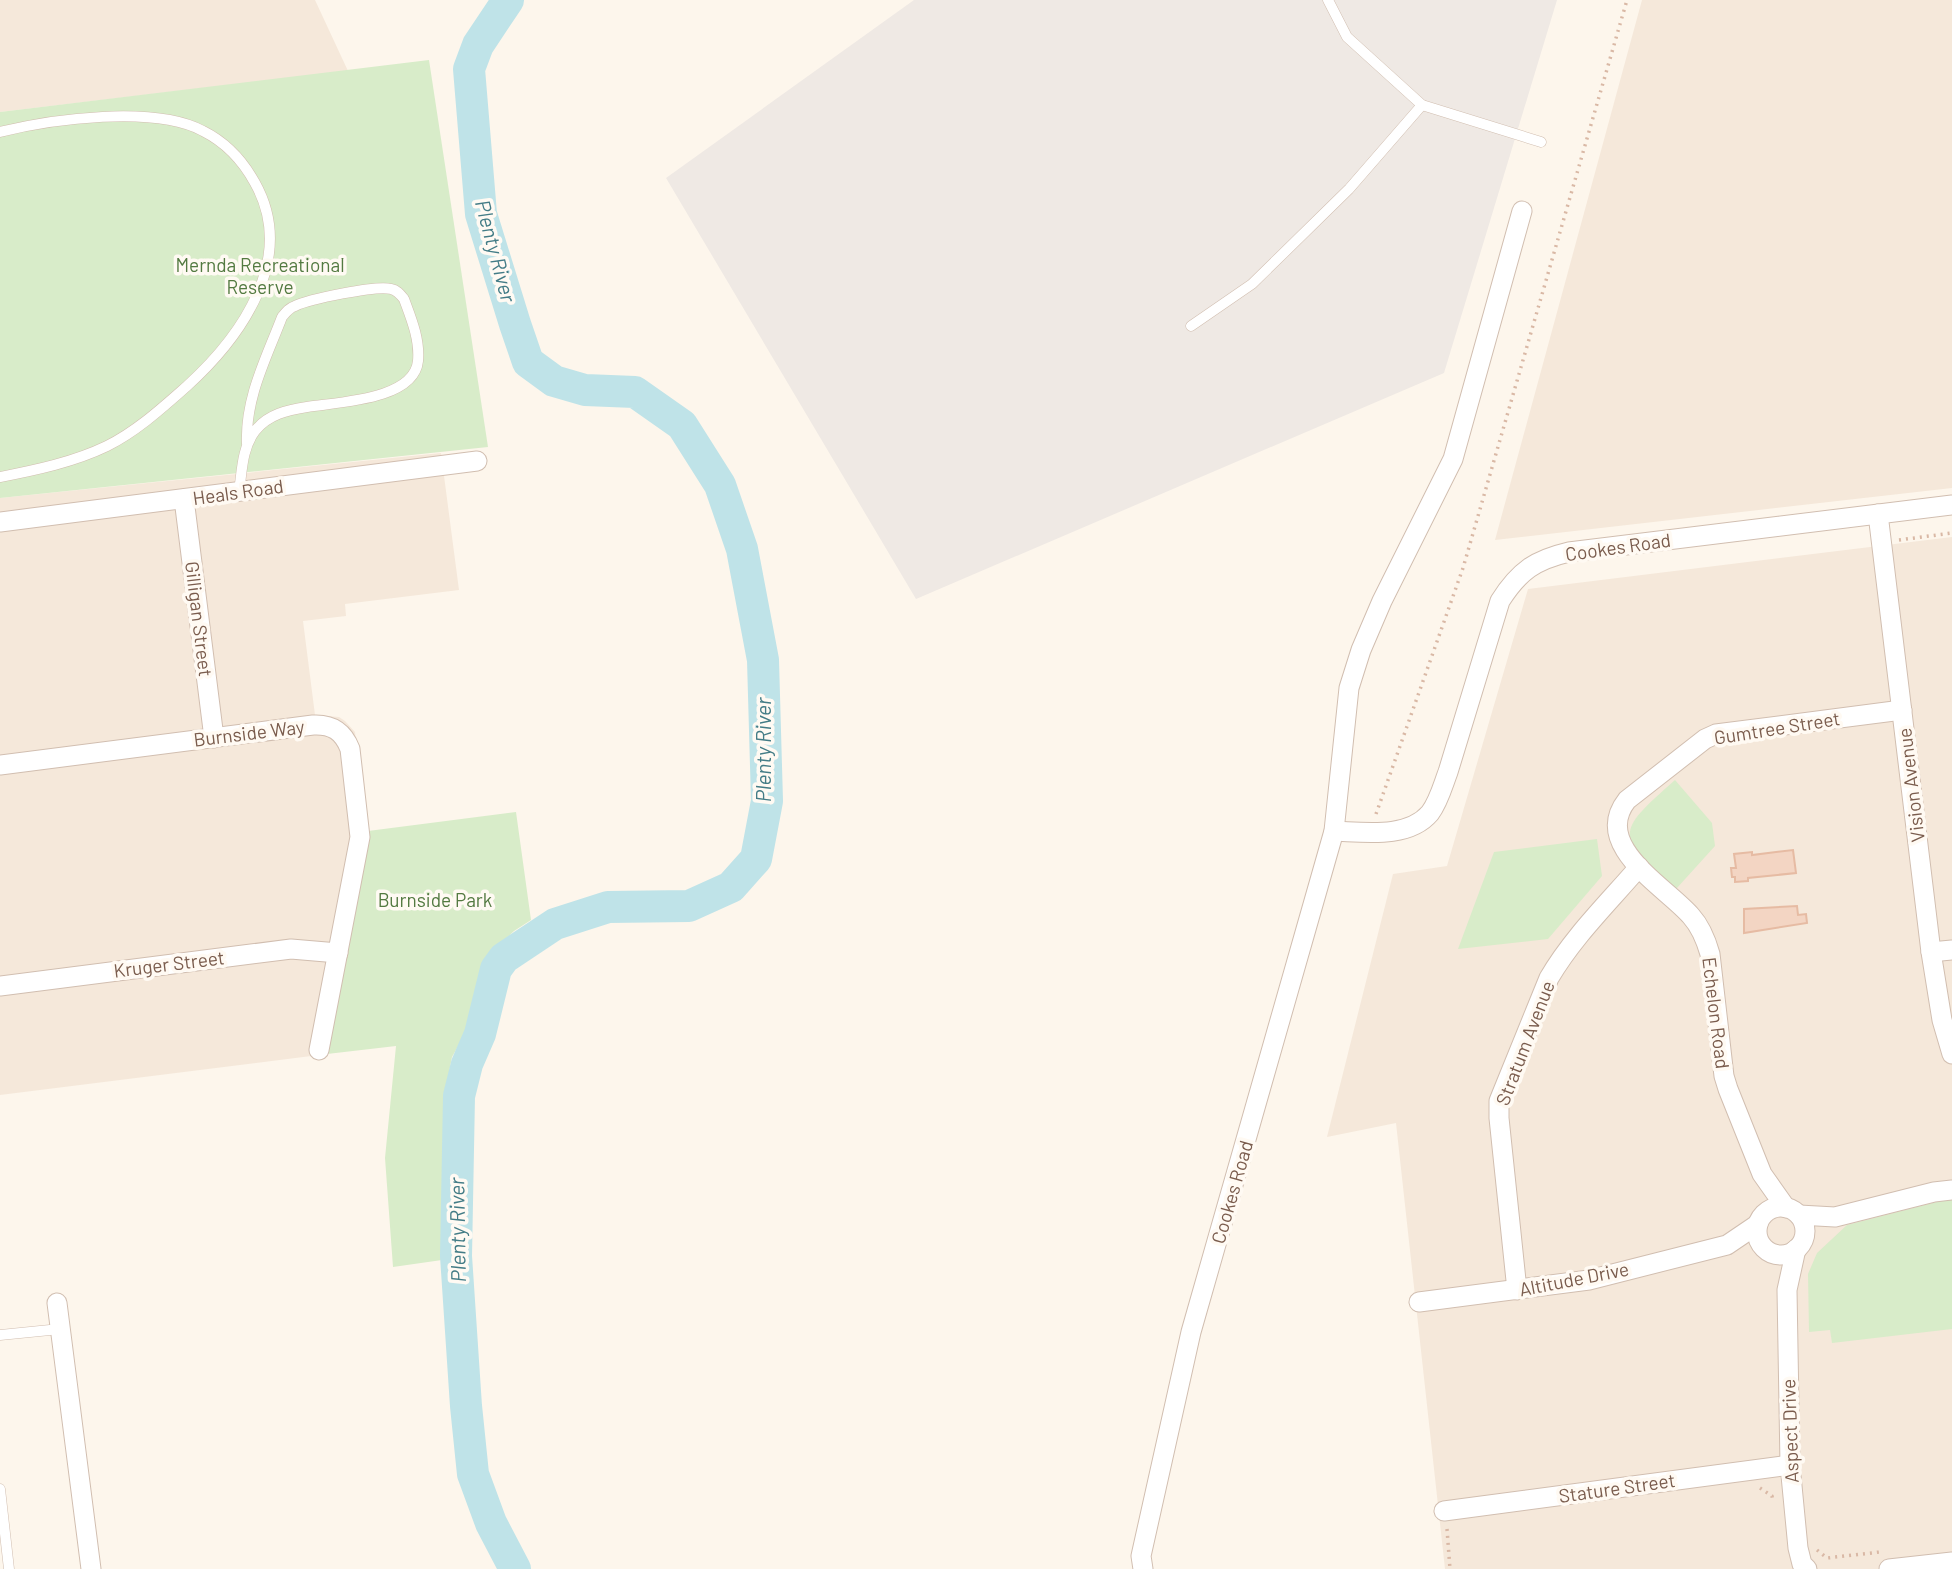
<svg xmlns="http://www.w3.org/2000/svg" width="1952" height="1569" viewBox="0 0 1952 1569" font-family="Barlow,sans-serif">
<style>
.residential{fill:#f5e8da}
.industrial{fill:#efe9e4}
.green{fill:#d8ecc9}
.lines{fill:none;stroke-linecap:round;stroke-linejoin:round}
.river{stroke:#bfe3e8;stroke-width:32}
.building{fill:#f3d5c3;stroke:#e6bba3;stroke-width:2}
.service-casing{stroke:#d1beb0;stroke-width:11}
.minor-casing{stroke:#d1beb0;stroke-width:21}
.path{stroke:#d9b8a5;stroke-width:3.5;stroke-dasharray:2 5;stroke-linecap:butt}
.service{stroke:#fff;stroke-width:10}
.minor{stroke:#fff;stroke-width:19}
.labels{text-anchor:middle;stroke-width:7;stroke-linejoin:round;paint-order:stroke}
.park-label{font-size:19px;fill:#537a41;stroke:#fffaf3}
.street-label{font-size:19px;fill:#7a5c4d;stroke:#fffaf3}
.water-label{font-size:21px;font-style:italic;fill:#437c86;stroke:#fffaf3}
</style>
<rect width="100%" height="100%" fill="#fdf6ec"/>
<!-- residential -->
<g class="residential">
<polygon points="0,0 315,0 348,71 0,112"/>
<polygon points="1642,0 1952,0 1952,488 1495,540"/>
<polygon points="441,453 459,590 345,604 346,616 303,621 315,715 339,717 345,721 355,732 368,826 327,1054 0,1095 0,498"/>
<polygon points="1952,537 1952,1569 1445,1569 1396,1123 1327,1137 1393,874 1447,866 1528,589"/>
</g>
<!-- industrial -->
<polygon class="industrial" points="914,0 1557,0 1444,373 916,599 666,178"/>
<!-- green -->
<g class="green">
<polygon points="429,60 488,447 0,498 0,112"/>
<path d="M1675 780 1712 823 1715 846 1676 889C1615 835 1614 834 1675 780Z"/>
<polygon points="516,812 531,920 514,931 491,953 475,1016 452,1057 445,1093 442,1177 449,1199 449,1259 393,1267 385,1158 396,1046 327,1054 368,831"/>
<polygon points="1597,839 1602,876 1548,939 1458,949 1494,852"/>
<polygon points="1952,1198 1952,1329 1832,1343 1830,1330 1809,1332 1808,1274 1817,1253 1847,1225"/>
</g>
<g class="lines">
<!-- river -->
<polyline class="river" points="508,0 478,45 469,69 481,214 515,324 528,362 554,381 585,390 635,392 682,425 720,485 742,549 763,660 767,801 756,859 731,887 689,906 608,907 555,924 504,958 496,969 480,1034 467,1064 459,1096 456,1256 466,1406 473,1474 491,1523 515,1569"/>
</g>
<!-- building -->
<g class="building">
<polygon points="1793,850 1796,873 1748,878 1748,881 1735,882 1735,877 1732,877 1731,868 1736,868 1734,854 1752,852 1752,855"/>
<polygon points="1797,906 1798,915 1806,914 1807,923 1744,933 1744,909"/>
</g>
<g class="lines">
<defs>
<g id="service">
<polyline points="1328,0 1347,37 1422,105 1541,142"/>
<path d="M0 132C52 119 154 105 203 131 225 142 243 161 255 183 297 258 242 336 187 386 162 408 137 431 107 446 74 462 36 470 0 477"/>
<polyline points="1191,326 1252,284 1349,189 1422,105"/>
<path d="M239 492C242 471 242 448 255 431 268 414 288 410 307 407 338 402 414 400 418 361 420 339 411 318 404 299 400 294 397 290 391 289 377 285 309 299 295 306 289 308 286 312 282 317 266 359 245 398 247 444"/>
<polyline points="0,1335 60,1329"/>
<polyline points="0,1489 9,1569"/>
</g>
<g id="minor">
<polyline points="184,499 214,738"/>
<polyline points="1878,514 1931,952 1942,1020 1952,1054"/>
<polyline points="0,522 477,461"/>
<path d="M0 765 313 725C332 724 343 731 350 749L360 837 319 1050"/>
<path d="M1334 831C1364 832 1408 839 1430 813 1439 801 1443 785 1448 772L1500 601C1519 571 1535 560 1569 552L1952 505"/>
<polyline points="1931,952 1952,950"/>
<polyline points="0,986 291,949 338,953"/>
<circle cx="1781" cy="1231" r="24"/>
<path d="M1786 1208 1762 1174 1728 1089 1724 1076 1710 954C1706 940 1701 927 1691 916 1666 887 1591 846 1627 800L1705 739 1716 734 1902 710"/>
<polyline points="1799,1215 1835,1217 1934,1192 1952,1190"/>
<polyline points="1796,1249 1787,1290 1790,1465 1798,1548 1802,1564 1807,1569"/>
<path d="M1517 1290 1499 1118V1101L1549 978C1573 937 1608 903 1639 867"/>
<polyline points="1419,1302 1589,1280 1727,1245 1758,1224"/>
<polyline points="57,1303 91,1569"/>
<polyline points="1444,1511 1790,1465"/>
<polyline points="1143,1569 1141,1556 1191,1332 1334,831 1349,688 1361,650 1382,601 1453,459 1522,211"/>
<polyline points="1889,1569 1952,1562"/>
</g>
</defs>
<!-- service casing -->
<use href="#service" class="service-casing"/>
<!-- minor casing -->
<use href="#minor" class="minor-casing"/>
<!-- path -->
<g class="path">
<polyline points="1899,540 1952,533"/>
<polyline points="1376,814 1463,568 1627,0"/>
<polyline points="1760,1488 1772,1496 1773,1501"/>
<polyline points="1447,1529 1450,1569"/>
<polyline points="1817,1550 1827,1558 1880,1552"/>
</g>
<!-- service -->
<use href="#service" class="service"/>
<!-- minor -->
<use href="#minor" class="minor"/>
</g>
<g class="labels">
<!-- park labels -->
<g class="park-label">
<text x="260" y="272">Mernda Recreational<tspan x="260" dy="22">Reserve</tspan></text>
<text x="435" y="907">Burnside Park</text>
</g>
<!-- street labels -->
<g class="street-label">
<text transform="translate(238 492) rotate(-8)" y="7">Heals Road</text>
<text transform="translate(1618 547) rotate(-8)" y="7">Cookes Road</text>
<text transform="translate(199 619) rotate(83)" y="7">Gilligan Street</text>
<text transform="translate(1777 728) rotate(-9)" y="7">Gumtree Street</text>
<text transform="translate(249 733) rotate(-7)" y="7">Burnside Way</text>
<text transform="translate(1911 785) rotate(-97)" y="7">Vision Avenue</text>
<text transform="translate(169 964) rotate(-7)" y="7">Kruger Street</text>
<text transform="translate(1716 1013) rotate(83)" y="7">Echelon Road</text>
<text transform="translate(1525 1043) rotate(-69)" y="7">Stratum Avenue</text>
<text transform="translate(1232 1192) rotate(-74)" y="7">Cookes Road</text>
<text transform="translate(1574 1279) rotate(-11)" y="7">Altitude Drive</text>
<text transform="translate(1790 1431) rotate(-92)" y="7">Aspect Drive</text>
<text transform="translate(1617 1488) rotate(-8)" y="7">Stature Street</text>
</g>
<!-- water labels -->
<g class="water-label">
<text transform="translate(495 251) rotate(75)" y="7">Plenty River</text>
<text transform="translate(764 750) rotate(-90)" y="7">Plenty River</text>
<text transform="translate(458 1230) rotate(-91)" y="7">Plenty River</text>
</g>
</g>
</svg>
